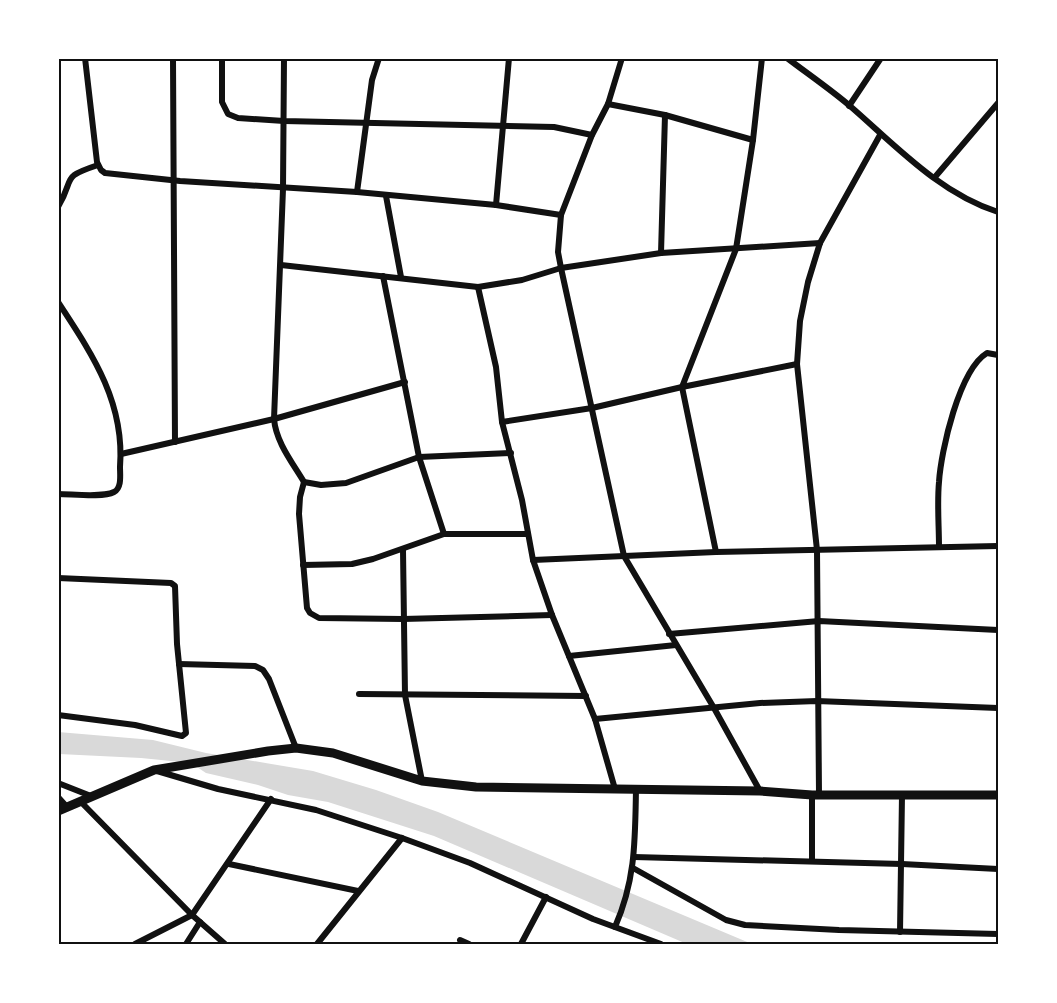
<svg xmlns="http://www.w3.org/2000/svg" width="1057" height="1003" viewBox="0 0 1057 1003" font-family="Georgia,serif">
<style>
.water{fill:#d9d9d9}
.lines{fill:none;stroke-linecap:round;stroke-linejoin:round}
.minor{stroke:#111;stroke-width:6}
.secondary{stroke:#111;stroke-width:9}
.neatline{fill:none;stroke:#111;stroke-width:2}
</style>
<rect width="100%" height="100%" fill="#fff"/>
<!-- water -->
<polygon class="water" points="58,732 153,740 206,753 313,771 376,790 438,812 752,944 687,944 434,836 328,802 288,795 258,785 206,773 191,763 141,758 59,754"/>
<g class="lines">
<!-- minor -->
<g class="minor">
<polyline points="85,58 97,162 101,170 105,173 180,181 357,192 496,205 561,215"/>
<polyline points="173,58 175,442"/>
<polyline points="222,58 222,102 228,114 238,118 284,121 554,127 592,135"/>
<path d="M284 58 283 189 274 419C276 442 292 462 304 482"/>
<polyline points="622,58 608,104 592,135 561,215 558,252 561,268 624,556 714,708 760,791"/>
<path d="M787 58C808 74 830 89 850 106 895 145 939 193 998 212"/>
<polyline points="608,104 665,115 753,140"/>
<polyline points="849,106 881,58"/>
<polyline points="935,177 998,103"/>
<polyline points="357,192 372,80 379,58"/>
<polyline points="386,196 401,277"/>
<polyline points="496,205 509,58"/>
<path d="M58 207C76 177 59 178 98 165"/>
<polyline points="661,253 665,115"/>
<polyline points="281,265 478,287 522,280 561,268 661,253 820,243"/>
<polyline points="383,276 419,457 444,534"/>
<polyline points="478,287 496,367 502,422 522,500 533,560 552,615 595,719 615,789"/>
<path d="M58 302C92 354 125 402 120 467 120 475 122 488 114 492 103 498 72 494 58 494"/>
<polyline points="502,422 592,408 682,387 797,364"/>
<polyline points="511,453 419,457 346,483 321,485 304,482 300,497 299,514 307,608 310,613 319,618 403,619 552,615"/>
<polyline points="121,454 274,419 405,382"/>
<path d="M939 547C939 526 937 503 939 482 941 451 959 370 987 353L998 355"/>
<polyline points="403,550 405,695 422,781"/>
<polyline points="716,552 682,387 736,249 753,140 762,58"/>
<polyline points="533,560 716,552 998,546"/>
<polyline points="303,565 352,564 373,559 444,534 528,534"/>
<polyline points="58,578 171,583 175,586 177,644 186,733 182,736 135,725 58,715"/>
<polyline points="669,634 819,621 998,630"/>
<polyline points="569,656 676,645"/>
<polyline points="179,664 255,666 263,670 269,679 296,748"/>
<polyline points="359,694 586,696"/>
<polyline points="595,719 760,703 817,701 998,708"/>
<polyline points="157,771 218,789 316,810 402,838 470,863 593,919 661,944"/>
<polyline points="58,783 91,796"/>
<polyline points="819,794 817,550 797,364 800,321 808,282 820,243 880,135"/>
<polyline points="812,795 812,861"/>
<polyline points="58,797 67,807"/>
<polyline points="80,801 192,915 225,944"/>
<polyline points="634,857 902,864 998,869"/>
<polyline points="229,864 358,891"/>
<polyline points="633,868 726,920 745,925 839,930 998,934"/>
<path d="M615 927C636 879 635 839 636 789"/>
<polyline points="900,932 902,795"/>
<polyline points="460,940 469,944"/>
<polyline points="135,944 192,915 271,799"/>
<polyline points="186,944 200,922"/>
<polyline points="317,944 402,838"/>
<polyline points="521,944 546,897"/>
</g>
<!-- secondary -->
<polyline class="secondary" points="58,811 154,770 268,751 296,748 333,753 422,781 476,787 760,791 812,795 998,795"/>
</g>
<!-- border -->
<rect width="1057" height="1003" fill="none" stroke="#ffffff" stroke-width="120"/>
<rect x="60" y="60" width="937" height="883" class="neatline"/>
</svg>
